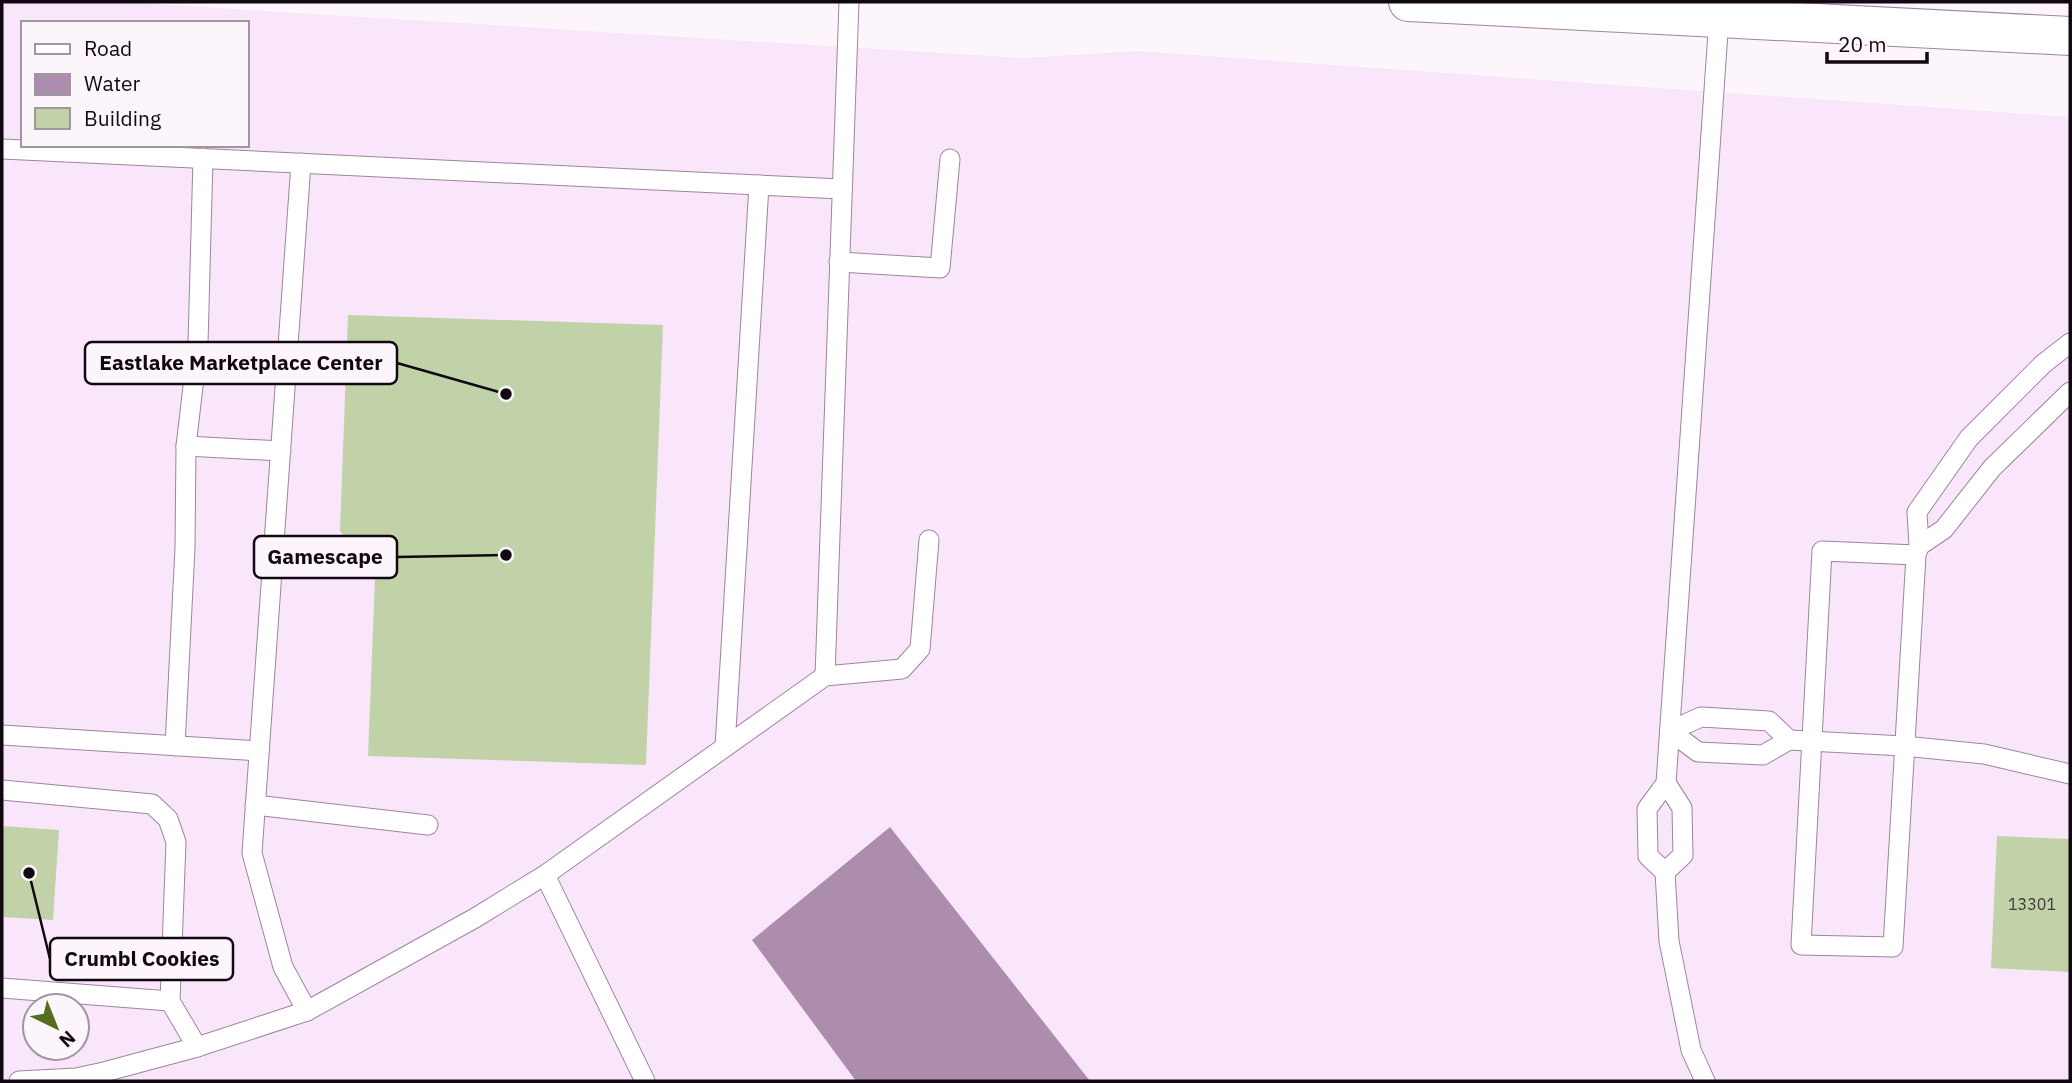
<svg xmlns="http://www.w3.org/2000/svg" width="2072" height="1083" viewBox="0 0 2072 1083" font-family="'IBM Plex Sans',sans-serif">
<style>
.built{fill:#fae6fb;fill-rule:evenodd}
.water{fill:#ac8dae}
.building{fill:#c1d2a8}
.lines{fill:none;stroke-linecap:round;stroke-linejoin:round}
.service-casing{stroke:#9d849f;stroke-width:21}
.secondary-casing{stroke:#9d849f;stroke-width:40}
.service{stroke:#fff;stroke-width:19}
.secondary{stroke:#fff;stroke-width:38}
.labels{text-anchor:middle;stroke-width:5;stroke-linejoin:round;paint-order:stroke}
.number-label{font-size:16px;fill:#3d3a37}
.leader{fill:none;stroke:#110811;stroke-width:2.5}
.callout-dot{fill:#110811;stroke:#fcf6fc;stroke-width:2.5}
.callout{fill:#fcf6fc;stroke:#110811;stroke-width:2.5}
.callout-label{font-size:21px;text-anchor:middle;font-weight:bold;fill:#110811}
</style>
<rect width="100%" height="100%" fill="#fcf6fc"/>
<!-- built -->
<path class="built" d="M2 2H123L1023 58 1137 51 2070 117V1081H2ZM23 23H247V145H23ZM35 1006H77V1048H35Z"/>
<!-- water -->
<polygon class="water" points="890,827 1090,1081 856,1081 752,940"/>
<!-- building -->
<g class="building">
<polygon points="348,315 663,325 646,765 368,756 375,578 340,531"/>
<polygon points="2,826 59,830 53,920 2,917"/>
<polygon points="1997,836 2070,839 2070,972 1991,968"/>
</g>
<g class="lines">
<defs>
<g id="service">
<polyline points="2,149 842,189"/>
<polyline points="301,163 252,853 283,967 307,1011"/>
<polyline points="839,262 940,268 950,159"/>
<polyline points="186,446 281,451"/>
<polyline points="1919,546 1944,529 1992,468 2070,392"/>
<polyline points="1916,555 1822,551 1801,945 1893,947 1916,555 1919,546 1917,512 1969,438 2043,364 2070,343"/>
<polyline points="825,676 849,2"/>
<polyline points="1670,731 1698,752 1763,755 1789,740 1904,746 1984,754 2070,774"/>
<polyline points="1670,731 1701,717 1769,721 1789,740"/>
<polyline points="2,735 259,751"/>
<polyline points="175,746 185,548 186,446 198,344 203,158"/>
<polyline points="725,747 759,185"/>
<polyline points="2,790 152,804 168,819 176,842 170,1001 197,1047"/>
<polyline points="255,805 428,825"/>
<polyline points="1665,872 1683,855 1682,808 1666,783"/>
<polyline points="545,875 645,1081"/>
<polyline points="2,988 170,1001"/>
<polyline points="19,1081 76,1078 104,1072 197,1047 307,1011 475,918 545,875 825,676 902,669 920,649 929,540"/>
<polyline points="1705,1081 1691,1050 1669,941 1665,872 1648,856 1647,809 1666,783 1719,18"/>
</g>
<polyline id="secondary" points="1408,2 2070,36"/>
</defs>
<!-- service casing -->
<use href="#service" class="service-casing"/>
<!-- secondary casing -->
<use href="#secondary" class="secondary-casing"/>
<!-- service -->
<use href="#service" class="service"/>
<!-- secondary -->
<use href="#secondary" class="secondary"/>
</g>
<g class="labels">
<!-- number labels -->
<g class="number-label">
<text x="2032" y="910">13301</text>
</g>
</g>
<!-- callouts -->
<path class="leader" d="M506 394L397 363M506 555L397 557M29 873L50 959"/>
<g class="callout-dot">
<circle cx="506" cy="394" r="7"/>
<circle cx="506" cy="555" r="7"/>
<circle cx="29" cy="873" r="7"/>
</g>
<g class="callout">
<rect x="85" y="342" width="312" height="42" rx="7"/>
<rect x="254" y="536" width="143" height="42" rx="7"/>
<rect x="50" y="938" width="183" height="42" rx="7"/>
</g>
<g class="callout-label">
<text x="241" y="370">Eastlake Marketplace Center</text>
<text x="325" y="564">Gamescape</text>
<text x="142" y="966">Crumbl Cookies</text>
</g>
<!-- border -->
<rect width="2072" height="1083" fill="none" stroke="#110811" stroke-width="7"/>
<!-- legend -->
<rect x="21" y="21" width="228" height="126" fill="#fcf6fc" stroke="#9e979e" stroke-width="2"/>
<rect x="35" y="44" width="35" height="10" fill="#ffffff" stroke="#9e979e" stroke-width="2"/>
<text x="84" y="56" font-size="21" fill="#110811">Road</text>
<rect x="35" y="74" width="35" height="21" fill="#ac8dae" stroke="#9e979e" stroke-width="2"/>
<text x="84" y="91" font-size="21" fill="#110811">Water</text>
<rect x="35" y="108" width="35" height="21" fill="#c1d2a8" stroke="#9e979e" stroke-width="2"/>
<text x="84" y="126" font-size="21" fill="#110811">Building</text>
<!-- north arrow -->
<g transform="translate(56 1027) rotate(137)"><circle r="33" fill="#fcf6fc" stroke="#9e979e" stroke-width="2"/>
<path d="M0-5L12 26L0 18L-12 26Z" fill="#556d1e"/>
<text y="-10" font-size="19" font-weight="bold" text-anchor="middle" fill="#110811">N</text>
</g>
<!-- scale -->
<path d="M1827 52v10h100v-10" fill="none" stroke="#110811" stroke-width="3.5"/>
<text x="1838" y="52" font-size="21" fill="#110811" stroke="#fcf6fc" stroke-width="5" paint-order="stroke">20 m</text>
</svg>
